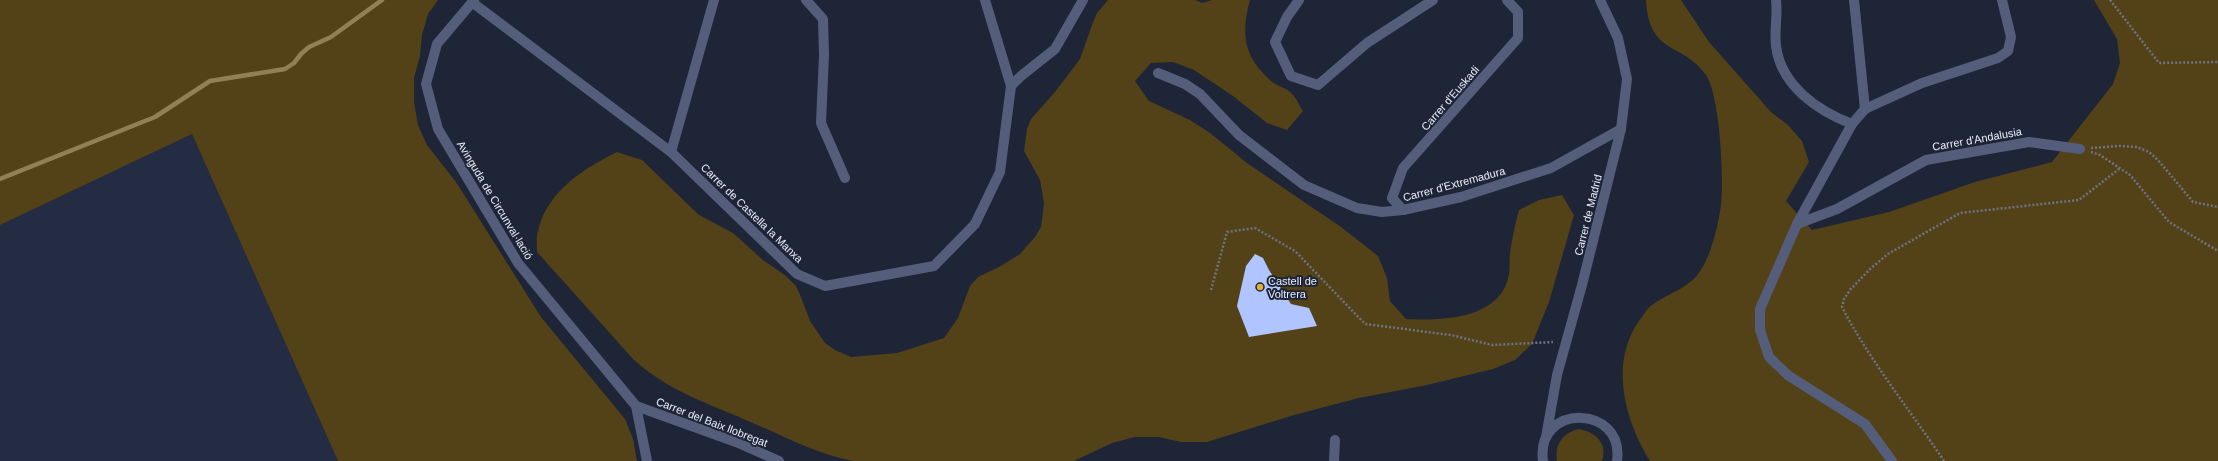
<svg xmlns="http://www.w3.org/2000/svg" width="2218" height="461" viewBox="0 0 2218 461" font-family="Arial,sans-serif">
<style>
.built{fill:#242c44}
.green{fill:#534118}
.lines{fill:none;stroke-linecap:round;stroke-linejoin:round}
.stream{stroke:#918056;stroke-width:4.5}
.building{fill:#b0c5ff}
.path{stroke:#6e7484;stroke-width:2.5;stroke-dasharray:2 2;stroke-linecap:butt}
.minor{stroke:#545e7b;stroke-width:10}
.poi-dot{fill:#e1af34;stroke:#1e2537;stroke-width:1.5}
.labels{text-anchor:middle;stroke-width:4;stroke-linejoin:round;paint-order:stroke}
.street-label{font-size:11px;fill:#e9eefa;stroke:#1e2537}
.poi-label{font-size:11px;fill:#e9eefa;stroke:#1e2537;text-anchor:start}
</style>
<rect width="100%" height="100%" fill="#1e2537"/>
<!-- built -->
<polygon class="built" points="192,134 338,461 0,461 0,225"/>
<!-- green -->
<g class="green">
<polygon points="0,0 438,0 428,14 422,35 420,56 414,78 414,102 418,125 427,145 456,182 541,317 625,419 633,439 637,461 338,461 192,134 0,225"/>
<path d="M1108 0H1195L1202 3 1212 0H1250C1241 33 1243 56 1270 80 1275 85 1283 87 1289 91 1295 95 1299 105 1303 111L1287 130 1267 123 1233 96 1194 70 1173 62 1151 63 1135 81 1149 101 1190 120 1210 133 1247 163 1341 227 1378 256 1387 278 1390 301 1406 319C1442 321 1502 319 1509 274 1510 267 1509 260 1510 253 1512 238 1515 225 1519 210L1539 200 1562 195 1574 215 1549 302 1532 344 1515 360 1493 369 1427 385 1359 398 1294 415 1207 442H1181L1159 437H1135L1112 443 1074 461H854C819 455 788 438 755 424 709 403 673 394 634 360L537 252C537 245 536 237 538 231 547 191 583 169 617 152L642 160 699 215 733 233 763 260 786 276 796 286 801 297 810 321 825 343 835 350 851 357 897 353 944 338 958 318 970 286 978 277 999 267 1020 254 1035 237 1041 227 1044 203 1040 180 1024 151 1027 129 1031 119 1055 92 1080 59 1093 22 1097 13Z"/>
<path d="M1646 0H1681L1709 42 1771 112 1788 125 1802 141 1809 162 1786 201 1812 230 1889 212 1975 182 2052 162 2113 84 2120 63 2117 39 2094 0H2218V461H1650C1625 421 1609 363 1639 321 1643 316 1647 308 1652 305 1670 292 1691 288 1702 268 1712 252 1719 222 1721 204 1724 179 1720 96 1706 75 1682 41 1649 56 1646 0Z"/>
<path d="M1579 429C1595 432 1608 443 1602 461H1557C1554 444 1563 433 1579 429Z"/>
</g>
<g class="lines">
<!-- stream -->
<polyline class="stream" points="0,179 155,117 210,81 285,69 294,63 301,54 309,47 331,37 382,0"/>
</g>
<!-- building -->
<polygon class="building" points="1255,254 1263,258 1269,270 1291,304 1309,308 1317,326 1249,337 1237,306 1246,266"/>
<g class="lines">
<!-- path -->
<g class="path">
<polyline points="2110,0 2159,63 2218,62"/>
<polyline points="2091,148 2119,146 2137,147 2149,152 2158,160 2193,202 2218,207"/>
<polyline points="2091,152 2100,155 2130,175 2169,222 2218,251"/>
<polyline points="1211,290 1227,232 1255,228 1295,251 1365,324 1451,335 1492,345 1553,342"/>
<path d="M1944 461C1910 410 1870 361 1842 307L1844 299 1850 290 1870 269 1888 254 1960 213 2079 200 2119 169"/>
</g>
<!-- minor -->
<g class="minor">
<polyline points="474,0 437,44 426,84 438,129 518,263 636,406 647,461"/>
<polyline points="806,0 823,19 824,55 821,123 845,178"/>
<polyline points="1299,0 1287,17 1275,42 1291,76 1318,85 1367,43 1433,0"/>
<path d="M1776 0C1778 15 1774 31 1776 46 1781 86 1818 111 1852 124"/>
<polyline points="1854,0 1865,109"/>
<polyline points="473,3 671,152 797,274 825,286 934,266 975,224 1000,172 1011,86 985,0"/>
<polyline points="1158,73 1185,84 1200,94 1239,135 1304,185 1357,208 1382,212 1403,210 1461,197 1551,168 1621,129"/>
<polyline points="1011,86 1021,76 1055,49 1083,0"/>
<polyline points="671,152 714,0"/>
<polyline points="1403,210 1392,198 1403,168 1518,38 1518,12 1507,0"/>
<polyline points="1797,224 1837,209 1926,160 2029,142 2080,149"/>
<polyline points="636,406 736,442 779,461"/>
<polyline points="1546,437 1557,375 1582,285 1621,129 1627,79 1618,38 1600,0"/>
<polyline points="1334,461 1335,440"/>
<path d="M1543 461C1535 403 1625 404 1617 461"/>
<polyline points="1892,461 1865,424 1789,376 1769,357 1760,330 1760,309 1797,224 1852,124 1865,109 1922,83 1998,58 2008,51 2011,37 2002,0"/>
</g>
</g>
<!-- markers -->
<circle class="poi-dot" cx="1260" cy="287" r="4"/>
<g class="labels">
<!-- street labels -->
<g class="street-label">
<text transform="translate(1450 98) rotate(-49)" y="4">Carrer d'Euskadi</text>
<text transform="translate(1977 139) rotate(-10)" y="4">Carrer d'Andalusia</text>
<text transform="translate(1454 184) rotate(-15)" y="4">Carrer d'Extremadura</text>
<text transform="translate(495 200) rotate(59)" y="4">Avinguda de Circunval·lació</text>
<text transform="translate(752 213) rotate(44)" y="4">Carrer de Castella la Manxa</text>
<text transform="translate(1588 215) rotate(-76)" y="4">Carrer de Madrid</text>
<text transform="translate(712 422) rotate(21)" y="4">Carrer del Baix llobregat</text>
</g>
<!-- poi labels -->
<g class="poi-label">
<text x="1268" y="285">Castell de<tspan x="1268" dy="13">Voltrera</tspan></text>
</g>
</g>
</svg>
